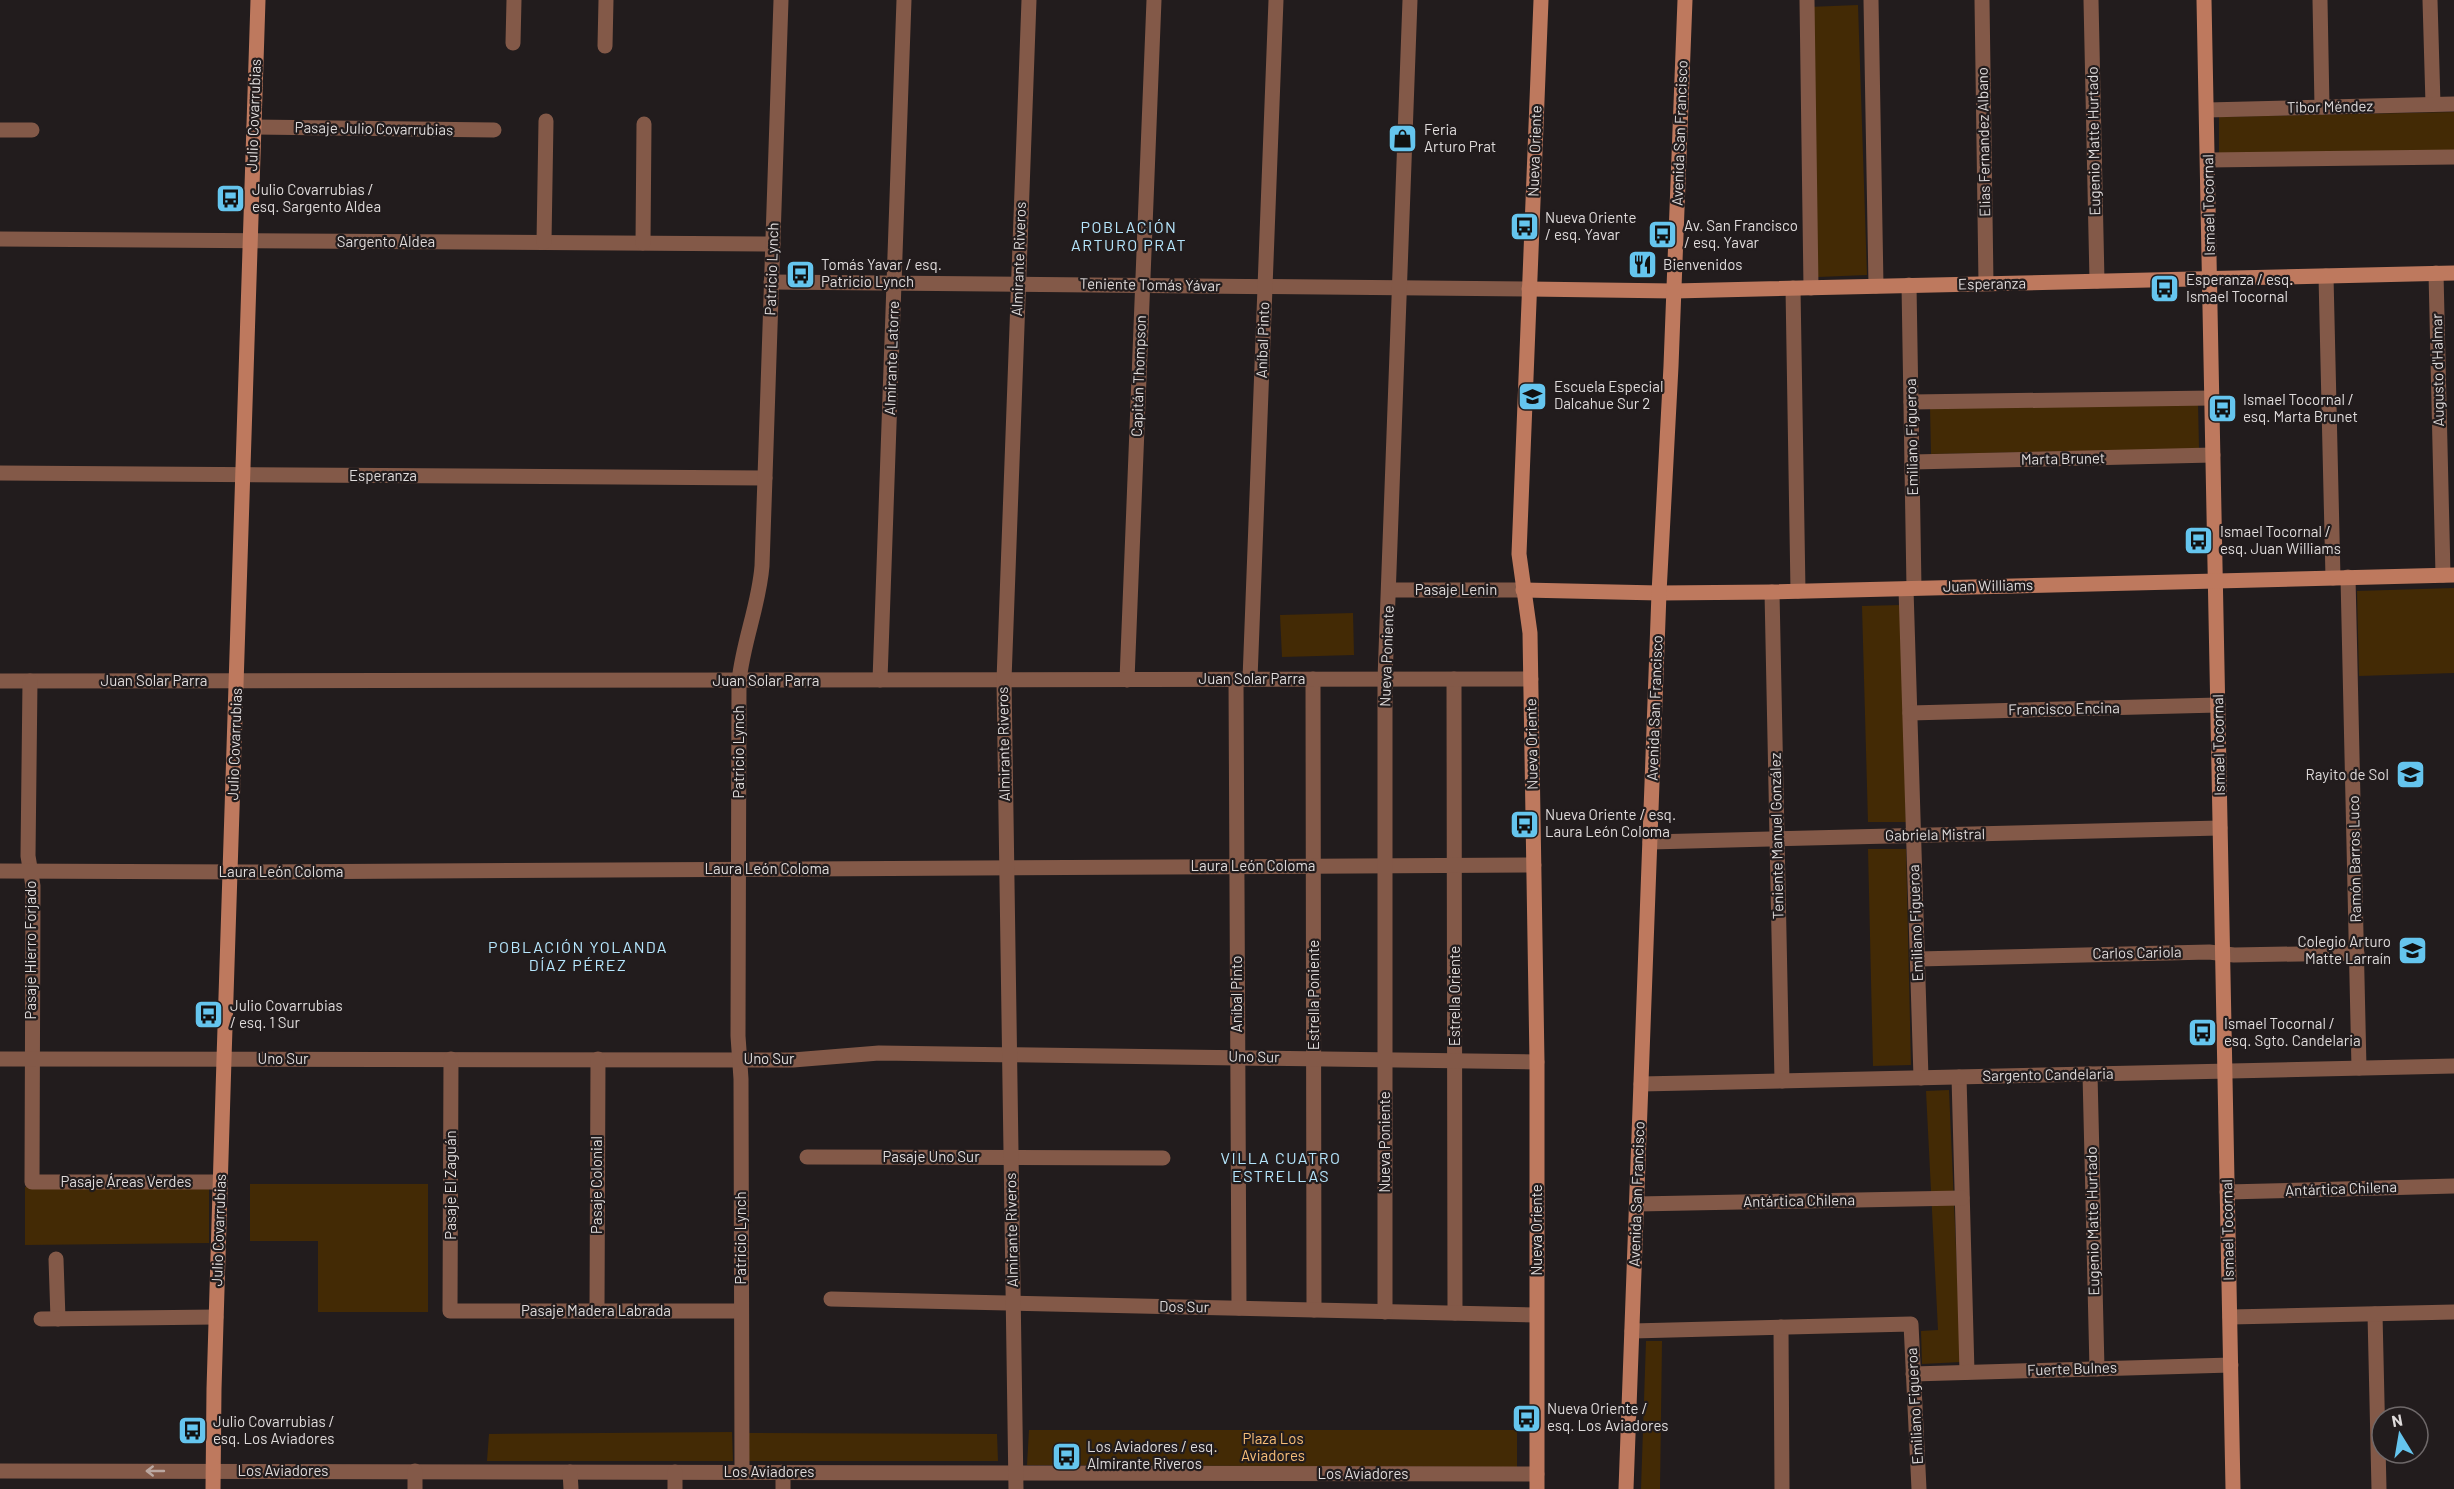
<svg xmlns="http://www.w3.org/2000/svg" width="2454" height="1489" viewBox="0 0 2454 1489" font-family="Barlow,sans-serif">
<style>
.green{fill:#432a05}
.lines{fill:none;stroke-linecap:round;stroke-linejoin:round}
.street{stroke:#835948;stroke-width:15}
.secondary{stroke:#be795e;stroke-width:15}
.oneway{stroke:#baa7a0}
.labels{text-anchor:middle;stroke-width:4.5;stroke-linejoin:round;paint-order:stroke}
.street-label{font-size:15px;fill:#dfdbdb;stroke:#221c1d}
.poi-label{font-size:15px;fill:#dfdbdb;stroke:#221c1d;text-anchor:start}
.park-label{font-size:15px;fill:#f8be78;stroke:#221c1d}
.neighbourhood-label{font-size:16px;letter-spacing:1.5px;fill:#b6e7fe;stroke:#221c1d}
</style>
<rect width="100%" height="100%" fill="#221c1d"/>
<!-- green -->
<g class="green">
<polygon points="1858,5 1867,275 1818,277 1808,7"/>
<polygon points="2454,112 2454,152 2219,154 2219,117"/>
<polygon points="2198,402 2199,449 1931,454 1930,407"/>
<polygon points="2454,588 2454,673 2359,676 2357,591"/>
<polygon points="1901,605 1906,822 1868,822 1862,606"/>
<polygon points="1353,613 1354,655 1282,657 1280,615"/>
<polygon points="1868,849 1906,849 1911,1065 1873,1066"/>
<polygon points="1949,1090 1961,1362 1922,1364 1921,1331 1938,1330 1926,1091"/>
<polygon points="250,1184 428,1184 428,1312 318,1312 318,1241 250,1241"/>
<polygon points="209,1185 209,1243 25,1245 25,1187"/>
<polygon points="1646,1341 1662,1341 1660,1489 1641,1489"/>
<polygon points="1029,1430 1517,1430 1517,1467 1027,1465"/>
<polygon points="732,1432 733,1461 487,1461 489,1434"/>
<polygon points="748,1433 997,1434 998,1461 748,1461"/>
</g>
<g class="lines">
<!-- street -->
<g class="street">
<polyline points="1807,0 1811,288"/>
<polyline points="1871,0 1876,286"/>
<polyline points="1982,0 1986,284"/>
<polyline points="2091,0 2097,281"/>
<polyline points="2320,0 2322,107"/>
<polyline points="2430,0 2433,104"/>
<polyline points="513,43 514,0"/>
<polyline points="605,46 606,0"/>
<polyline points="2207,110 2454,104"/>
<polyline points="254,127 494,130"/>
<polyline points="0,130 32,130"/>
<polyline points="2208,160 2454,157"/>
<polyline points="0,239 773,244"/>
<polyline points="544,242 546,121"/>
<polyline points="643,243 644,124"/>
<polyline points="2436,273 2443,575"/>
<polyline points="2326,276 2333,578"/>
<polyline points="771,282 1529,289"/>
<polyline points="1909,285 1914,588"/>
<polyline points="1793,288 1798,591"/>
<polyline points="1911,402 2212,398"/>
<polyline points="1912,462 2213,455"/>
<polyline points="0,473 765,478"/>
<polyline points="2348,577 2359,1068"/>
<polyline points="1906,589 1921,1078"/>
<polyline points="1389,590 1523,590"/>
<polyline points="1772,592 1782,1081"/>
<polyline points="1236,679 1239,1308"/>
<polyline points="1250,679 1276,0"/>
<polyline points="1313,679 1314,1310"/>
<polyline points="1454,679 1455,1313"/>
<polyline points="880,680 904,0"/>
<polyline points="1127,680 1154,0"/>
<polyline points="0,681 1531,679"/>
<polyline points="30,681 28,856 33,886 32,1182 220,1182"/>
<polyline points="1910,713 2218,705"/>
<polyline points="1650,842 2220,828"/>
<polyline points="0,871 251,872 1534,865"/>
<polyline points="1918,959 2209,952 2234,955 2357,953"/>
<polyline points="0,1059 793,1060 879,1053 1537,1062"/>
<polyline points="451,1059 450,1311 741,1311"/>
<polyline points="2090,1074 2097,1369"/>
<polyline points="1959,1077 1967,1372"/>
<polyline points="1641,1084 2454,1066"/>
<polyline points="807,1157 1163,1158"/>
<polyline points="2227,1192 2454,1186"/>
<polyline points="1637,1204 1962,1198"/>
<polyline points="56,1259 58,1319"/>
<polyline points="831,1299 1536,1315"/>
<polyline points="597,1311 598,1059"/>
<polyline points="1385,1312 1385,679 1410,0"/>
<polyline points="2375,1314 2379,1489"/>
<polyline points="2230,1317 2454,1312"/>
<polyline points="41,1319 216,1317"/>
<polyline points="1781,1327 1782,1489"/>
<polyline points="1632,1331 1911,1324 1919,1489"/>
<polyline points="1913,1374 2231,1365"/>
<polyline points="0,1471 1537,1474"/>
<polyline points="415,1471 415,1489"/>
<polyline points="570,1472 571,1489"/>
<polyline points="675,1472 675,1489"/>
<path d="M742 1472 741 1079 738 1036 739 681C743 642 759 605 762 566L781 0"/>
<polyline points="783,1489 783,1472"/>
<polyline points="1016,1489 1004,680 1029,0"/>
</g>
<!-- secondary -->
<g class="secondary">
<polyline points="2204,0 2233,1489"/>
<polyline points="1529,289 1674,291 2454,273"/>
<polyline points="1523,590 1659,593 1772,592 2454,575"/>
<polyline points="213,1489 214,1389 224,1059 258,0"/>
<polyline points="1537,1489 1537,1062 1530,633 1519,554 1541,0"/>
<polyline points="1626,1489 1659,593 1671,366 1685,0"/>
</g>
</g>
<!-- one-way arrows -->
<defs><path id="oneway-shaft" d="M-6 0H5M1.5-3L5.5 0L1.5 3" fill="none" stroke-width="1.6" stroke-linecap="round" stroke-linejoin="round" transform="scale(1.5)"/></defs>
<use class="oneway" href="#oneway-shaft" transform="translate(155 1471) rotate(180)"/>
<!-- icons -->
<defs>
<symbol id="shop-square" viewBox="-11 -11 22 22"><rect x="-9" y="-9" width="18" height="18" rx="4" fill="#65c5ee" stroke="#221c1d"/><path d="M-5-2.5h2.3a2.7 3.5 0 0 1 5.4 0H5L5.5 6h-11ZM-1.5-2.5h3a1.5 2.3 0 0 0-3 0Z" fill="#111"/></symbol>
<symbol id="bus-square" viewBox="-11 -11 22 22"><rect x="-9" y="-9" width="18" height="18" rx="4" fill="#65c5ee" stroke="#221c1d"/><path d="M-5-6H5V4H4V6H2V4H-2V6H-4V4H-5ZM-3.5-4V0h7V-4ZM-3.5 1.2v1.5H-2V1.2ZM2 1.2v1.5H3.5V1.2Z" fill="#111"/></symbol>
<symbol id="restaurant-square" viewBox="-11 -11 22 22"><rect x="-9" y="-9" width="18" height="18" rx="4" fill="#65c5ee" stroke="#221c1d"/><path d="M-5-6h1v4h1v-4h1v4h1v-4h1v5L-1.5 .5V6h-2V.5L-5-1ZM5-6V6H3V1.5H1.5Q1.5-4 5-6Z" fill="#111"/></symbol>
<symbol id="school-square" viewBox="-11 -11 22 22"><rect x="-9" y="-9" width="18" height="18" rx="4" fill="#65c5ee" stroke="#221c1d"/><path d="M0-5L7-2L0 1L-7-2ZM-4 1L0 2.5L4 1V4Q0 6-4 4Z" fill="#111"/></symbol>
</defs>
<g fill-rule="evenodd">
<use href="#shop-square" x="1386" y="122" width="33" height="33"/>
<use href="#bus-square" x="214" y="182" width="33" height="33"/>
<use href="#bus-square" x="1508" y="210" width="33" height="33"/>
<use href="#bus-square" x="1646" y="218" width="33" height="33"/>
<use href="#restaurant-square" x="1626" y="248" width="33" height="33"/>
<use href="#bus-square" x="784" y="258" width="33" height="33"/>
<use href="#bus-square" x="2148" y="272" width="33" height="33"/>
<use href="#school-square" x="1516" y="380" width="33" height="33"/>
<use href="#bus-square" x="2206" y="392" width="33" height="33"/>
<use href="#bus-square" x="2182" y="524" width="33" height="33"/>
<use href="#school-square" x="2394" y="758" width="33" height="33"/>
<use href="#bus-square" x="1508" y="808" width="33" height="33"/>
<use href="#school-square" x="2396" y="934" width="33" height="33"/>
<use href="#bus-square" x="192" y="998" width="33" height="33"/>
<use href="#bus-square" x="2186" y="1016" width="33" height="33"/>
<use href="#bus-square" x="1510" y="1402" width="33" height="33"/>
<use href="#bus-square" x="176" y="1414" width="33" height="33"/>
<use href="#bus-square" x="1050" y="1440" width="33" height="33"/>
</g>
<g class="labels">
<!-- street labels -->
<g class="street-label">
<text transform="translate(2330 107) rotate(-1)" y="5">Tibor Méndez</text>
<text transform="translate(254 115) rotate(-88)" y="5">Julio Covarrubias</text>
<text transform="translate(374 129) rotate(1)" y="5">Pasaje Julio Covarrubias</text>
<text transform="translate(1680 133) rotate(-88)" y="5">Avenida San Francisco</text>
<text transform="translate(2094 141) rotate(-91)" y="5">Eugenio Matte Hurtado</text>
<text transform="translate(1984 142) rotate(-91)" y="5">Elias Fernandez Albano</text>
<text transform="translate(1535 151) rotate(-88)" y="5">Nueva Oriente</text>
<text transform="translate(2209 205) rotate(-91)" y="5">Ismael Tocornal</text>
<text x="386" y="247">Sargento Aldea</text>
<text transform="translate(1019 259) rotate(-88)" y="5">Almirante Riveros</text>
<text transform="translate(772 269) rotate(-88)" y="5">Patricio Lynch</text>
<text transform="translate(1992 284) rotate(-1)" y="5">Esperanza</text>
<text transform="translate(1150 285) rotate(1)" y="5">Teniente Tomás Yávar</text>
<text transform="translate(1263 340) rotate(-88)" y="5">Aníbal Pinto</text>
<text transform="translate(892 358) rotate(-88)" y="5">Almirante Latorre</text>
<text transform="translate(2438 370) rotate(-91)" y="5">Augusto d'Halmar</text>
<text transform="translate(1139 376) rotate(-88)" y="5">Capitán Thompson</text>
<text transform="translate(1912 437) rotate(-91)" y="5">Emiliano Figueroa</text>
<text transform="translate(2063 459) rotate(-1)" y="5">Marta Brunet</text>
<text x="383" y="481">Esperanza</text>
<text transform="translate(1988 586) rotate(-1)" y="5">Juan Williams</text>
<text x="1456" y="595">Pasaje Lenin</text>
<text transform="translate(1387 656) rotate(-88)" y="5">Nueva Poniente</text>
<text x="1252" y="684">Juan Solar Parra</text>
<text x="154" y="686">Juan Solar Parra</text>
<text x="766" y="686">Juan Solar Parra</text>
<text transform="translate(1655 708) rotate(-88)" y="5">Avenida San Francisco</text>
<text transform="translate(2064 709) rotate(-1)" y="5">Francisco Encina</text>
<text transform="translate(235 744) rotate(-88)" y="5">Julio Covarrubias</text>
<text transform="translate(1004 744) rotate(-91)" y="5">Almirante Riveros</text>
<text transform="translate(1532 744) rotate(-91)" y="5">Nueva Oriente</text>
<text transform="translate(2219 745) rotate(-91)" y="5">Ismael Tocornal</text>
<text transform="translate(739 752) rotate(-90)" y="5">Patricio Lynch</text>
<text transform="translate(1935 835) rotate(-1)" y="5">Gabriela Mistral</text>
<text transform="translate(1777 836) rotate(-91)" y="5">Teniente Manuel González</text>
<text transform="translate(2355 859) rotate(-91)" y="5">Ramón Barros Luco</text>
<text x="1253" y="871">Laura León Coloma</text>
<text x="767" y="874">Laura León Coloma</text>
<text x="281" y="877">Laura León Coloma</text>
<text transform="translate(1916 923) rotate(-92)" y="5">Emiliano Figueroa</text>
<text transform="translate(31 950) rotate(-90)" y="5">Pasaje Hierro Forjado</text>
<text transform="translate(2137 953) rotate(-1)" y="5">Carlos Cariola</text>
<text transform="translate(1237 994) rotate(-90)" y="5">Aníbal Pinto</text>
<text transform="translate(1314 995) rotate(-90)" y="5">Estrella Poniente</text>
<text transform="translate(1455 996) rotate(-90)" y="5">Estrella Oriente</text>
<text transform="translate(1254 1057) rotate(1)" y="5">Uno Sur</text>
<text x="283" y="1064">Uno Sur</text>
<text x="769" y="1064">Uno Sur</text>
<text transform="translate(2048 1075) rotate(-1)" y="5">Sargento Candelaria</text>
<text transform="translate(1385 1142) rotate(-90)" y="5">Nueva Poniente</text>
<text x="931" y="1162">Pasaje Uno Sur</text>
<text x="126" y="1187">Pasaje Áreas Verdes</text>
<text transform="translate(451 1185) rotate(-90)" y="5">Pasaje El Zaguán</text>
<text transform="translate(597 1185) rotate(-90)" y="5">Pasaje Colonial</text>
<text transform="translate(2341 1189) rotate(-2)" y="5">Antártica Chilena</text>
<text transform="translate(1637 1194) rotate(-88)" y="5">Avenida San Francisco</text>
<text transform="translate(1799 1201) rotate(-1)" y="5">Antártica Chilena</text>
<text transform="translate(2093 1221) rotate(-91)" y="5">Eugenio Matte Hurtado</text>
<text transform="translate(219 1230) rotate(-88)" y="5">Julio Covarrubias</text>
<text transform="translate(1012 1230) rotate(-91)" y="5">Almirante Riveros</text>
<text transform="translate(1537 1230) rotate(-90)" y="5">Nueva Oriente</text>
<text transform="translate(2228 1230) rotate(-91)" y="5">Ismael Tocornal</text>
<text transform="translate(741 1238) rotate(-90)" y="5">Patricio Lynch</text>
<text transform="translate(1184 1307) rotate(1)" y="5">Dos Sur</text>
<text x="596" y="1316">Pasaje Madera Labrada</text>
<text transform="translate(2072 1369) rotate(-2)" y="5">Fuerte Bulnes</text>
<text transform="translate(1915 1406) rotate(-93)" y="5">Emiliano Figueroa</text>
<text x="283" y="1476">Los Aviadores</text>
<text x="769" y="1477">Los Aviadores</text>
<text x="1363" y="1479">Los Aviadores</text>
</g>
<!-- poi labels -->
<g class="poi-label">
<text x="1424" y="135">Feria<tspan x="1424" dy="17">Arturo Prat</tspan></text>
<text x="252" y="195">Julio Covarrubias /<tspan x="252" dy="17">esq. Sargento Aldea</tspan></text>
<text x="1545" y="223">Nueva Oriente<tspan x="1545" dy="17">/ esq. Yavar</tspan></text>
<text x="1684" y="231">Av. San Francisco<tspan x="1684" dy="17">/ esq. Yavar</tspan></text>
<text x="821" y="270">Tomás Yavar / esq.<tspan x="821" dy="17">Patricio Lynch</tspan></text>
<text x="1663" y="270">Bienvenidos</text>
<text x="2186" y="285">Esperanza / esq.<tspan x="2186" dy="17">Ismael Tocornal</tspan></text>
<text x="1554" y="392">Escuela Especial<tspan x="1554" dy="17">Dalcahue Sur 2</tspan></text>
<text x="2243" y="405">Ismael Tocornal /<tspan x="2243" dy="17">esq. Marta Brunet</tspan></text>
<text x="2220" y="537">Ismael Tocornal /<tspan x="2220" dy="17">esq. Juan Williams</tspan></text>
<text x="2389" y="780" text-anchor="end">Rayito de Sol</text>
<text x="1545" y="820">Nueva Oriente / esq.<tspan x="1545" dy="17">Laura León Coloma</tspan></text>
<text x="2391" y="947" text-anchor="end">Colegio Arturo<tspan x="2391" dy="17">Matte Larraín</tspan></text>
<text x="230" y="1011">Julio Covarrubias<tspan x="230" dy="17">/ esq. 1 Sur</tspan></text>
<text x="2224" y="1029">Ismael Tocornal /<tspan x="2224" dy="17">esq. Sgto. Candelaria</tspan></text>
<text x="1547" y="1414">Nueva Oriente /<tspan x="1547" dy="17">esq. Los Aviadores</tspan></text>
<text x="213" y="1427">Julio Covarrubias /<tspan x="213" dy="17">esq. Los Aviadores</tspan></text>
<text x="1087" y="1452">Los Aviadores / esq.<tspan x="1087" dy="17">Almirante Riveros</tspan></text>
</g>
<!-- park labels -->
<g class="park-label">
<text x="1273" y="1444">Plaza Los<tspan x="1273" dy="17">Aviadores</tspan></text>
</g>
<!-- neighbourhood labels -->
<g class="neighbourhood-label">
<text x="1129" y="233">POBLACIÓN<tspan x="1129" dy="18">ARTURO PRAT</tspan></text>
<text x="578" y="953">POBLACIÓN YOLANDA<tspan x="578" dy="18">DÍAZ PÉREZ</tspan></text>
<text x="1281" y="1164">VILLA CUATRO<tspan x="1281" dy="18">ESTRELLAS</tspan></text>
</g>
</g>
<!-- north arrow -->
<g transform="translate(2400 1435) rotate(349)"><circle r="28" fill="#221c1d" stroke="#6e6869" stroke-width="1.5"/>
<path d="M0-4.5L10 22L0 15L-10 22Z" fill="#65c5ee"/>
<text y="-9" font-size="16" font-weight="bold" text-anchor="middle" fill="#dfdbdb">N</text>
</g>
</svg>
